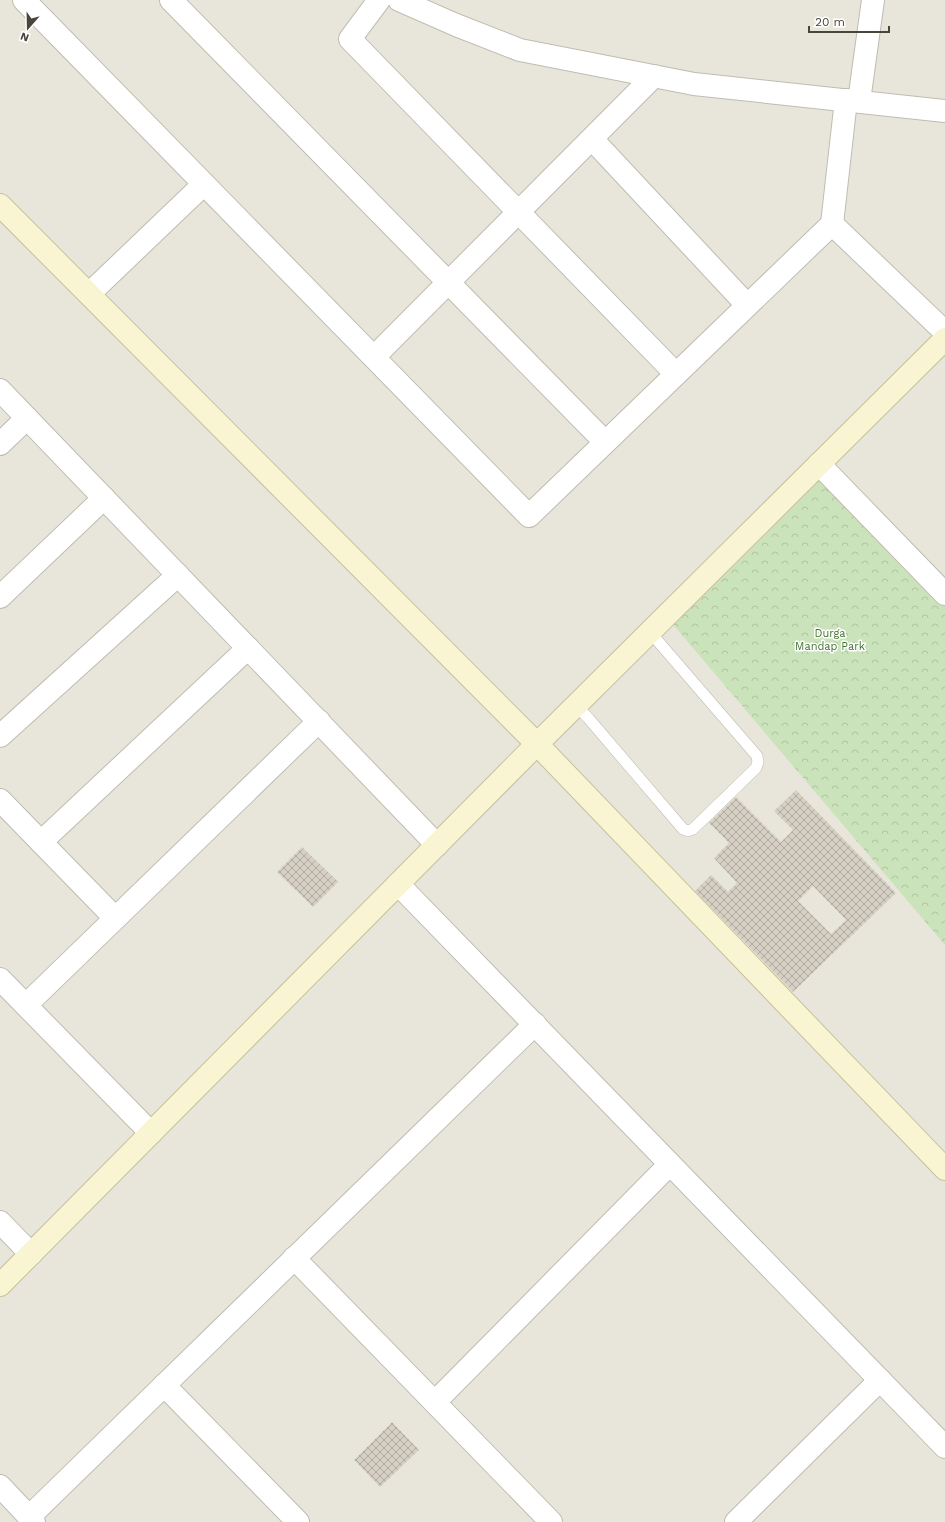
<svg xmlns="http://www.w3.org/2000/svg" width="945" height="1522" viewBox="0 0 945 1522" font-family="'Work Sans',sans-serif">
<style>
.residential{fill:#e8e6db}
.forest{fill:url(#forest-crowns)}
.building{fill:url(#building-cross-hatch);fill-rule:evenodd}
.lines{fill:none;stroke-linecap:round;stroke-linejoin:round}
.lane-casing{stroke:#bfbcb0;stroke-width:12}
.street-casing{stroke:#bfbcb0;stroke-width:24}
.secondary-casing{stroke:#c6c19b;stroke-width:24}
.lane{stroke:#fff;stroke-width:11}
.street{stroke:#fff;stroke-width:22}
.secondary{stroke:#f9f5d2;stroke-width:22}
.labels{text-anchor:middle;stroke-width:3;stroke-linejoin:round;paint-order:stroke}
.park-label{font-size:11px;fill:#437434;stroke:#fff}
</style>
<defs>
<pattern id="forest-crowns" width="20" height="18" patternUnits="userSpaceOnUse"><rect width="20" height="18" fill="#cbe3ba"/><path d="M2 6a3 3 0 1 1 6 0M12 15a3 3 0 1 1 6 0" fill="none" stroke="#b0c4a1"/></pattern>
<pattern id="building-cross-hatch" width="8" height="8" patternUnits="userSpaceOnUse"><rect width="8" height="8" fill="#d5d0c3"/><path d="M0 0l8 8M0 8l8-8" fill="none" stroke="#afaba0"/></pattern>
</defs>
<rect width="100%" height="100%" fill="#f4f3ec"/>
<!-- residential -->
<rect class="residential" x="0" y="0" width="945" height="1522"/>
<!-- forest -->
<polygon class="forest" points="819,470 945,600 945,945 670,621"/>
<!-- building -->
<g class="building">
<path d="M796 790 896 893 793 992 695 891 711 875 728 892 737 883 714 858 729 843 709 823 736 797 781 842 793 830 774 811ZM813 886 846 920 831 934 798 901Z"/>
<polygon points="302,847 338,882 313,907 277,872"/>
<polygon points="392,1422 419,1450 380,1487 354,1460"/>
</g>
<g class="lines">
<defs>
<polyline id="lane" points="576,705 589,719 683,829 688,831 693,829 756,768 758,762 757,756 650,632"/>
<g id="street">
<polyline points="24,0 529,516 832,224 945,332"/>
<polyline points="171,0 605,442"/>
<polyline points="379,0 350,39 676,374"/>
<polyline points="399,0 456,25 520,50 694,84 945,111"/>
<polyline points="859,101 873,0"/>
<polyline points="592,139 747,305"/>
<polyline points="832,224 846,100"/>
<polyline points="89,294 204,184"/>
<polyline points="374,357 654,76"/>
<polyline points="0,390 437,845"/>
<polyline points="0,444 27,418"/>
<polyline points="819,464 945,594"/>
<polyline points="0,597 104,498"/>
<polyline points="0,736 178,575"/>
<polyline points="0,800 115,918"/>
<polyline points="41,842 248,648"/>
<polyline points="398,884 945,1447"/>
<polyline points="0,979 151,1133"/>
<polyline points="26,1005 319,721"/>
<polyline points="0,1222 31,1254"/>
<polyline points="294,1258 551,1522"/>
<polyline points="164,1385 298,1522"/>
<polyline points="435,1402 670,1164"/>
<polyline points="0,1486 34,1522"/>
<polyline points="29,1517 535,1024"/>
<polyline points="736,1522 880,1380"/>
</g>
<g id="secondary">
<polyline points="0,205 537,744 945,1169"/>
<polyline points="0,1285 537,744 945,339"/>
</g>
</defs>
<!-- lane casing -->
<use href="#lane" class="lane-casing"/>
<!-- street casing -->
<use href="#street" class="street-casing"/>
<!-- secondary casing -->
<use href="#secondary" class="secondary-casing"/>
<!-- lane -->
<use href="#lane" class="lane"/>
<!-- street -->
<use href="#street" class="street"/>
<!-- secondary -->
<use href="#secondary" class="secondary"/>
</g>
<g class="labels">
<!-- park labels -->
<g class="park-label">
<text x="830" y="637">Durga<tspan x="830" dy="13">Mandap Park</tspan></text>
</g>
</g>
<!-- north arrow -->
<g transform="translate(28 28) rotate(200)" stroke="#ffffff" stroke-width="3" paint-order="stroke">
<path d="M0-3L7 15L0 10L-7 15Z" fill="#48453b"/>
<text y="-6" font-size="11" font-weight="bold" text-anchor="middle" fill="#48453b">N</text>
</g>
<!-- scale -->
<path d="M809 26v6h80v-6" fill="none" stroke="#48453b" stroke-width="2"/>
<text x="815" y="26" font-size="12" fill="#48453b" stroke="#ffffff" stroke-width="3" paint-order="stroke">20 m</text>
</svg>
